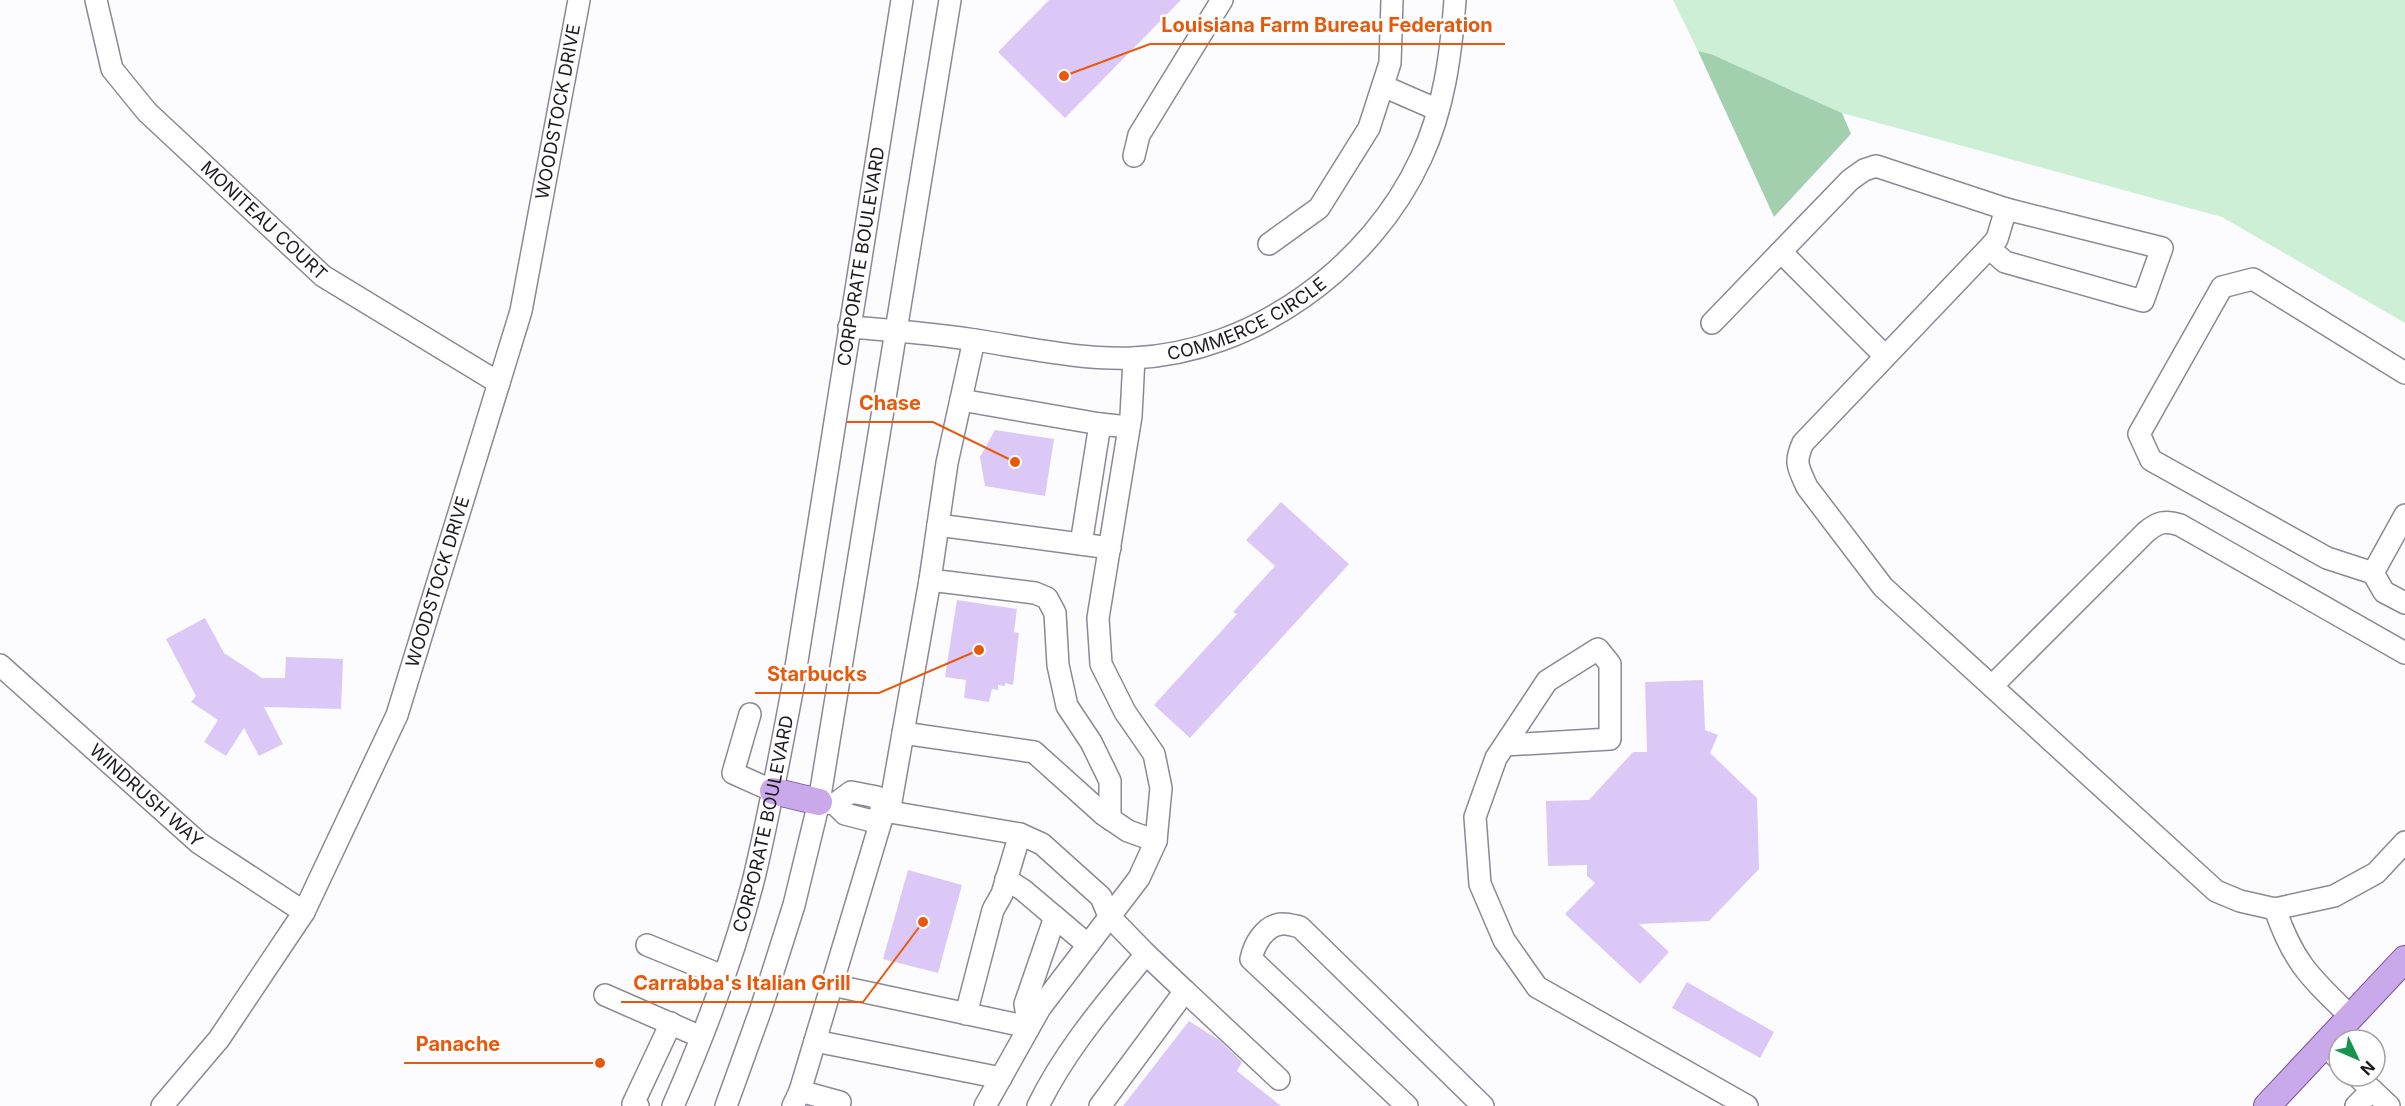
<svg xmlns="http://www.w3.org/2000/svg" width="2405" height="1106" viewBox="0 0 2405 1106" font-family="Inter,sans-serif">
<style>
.green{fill:#cdefd5}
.forest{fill:#a2d0af}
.building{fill:#dcc8f6}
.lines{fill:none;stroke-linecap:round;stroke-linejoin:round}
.minor-casing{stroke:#8e8796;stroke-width:24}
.major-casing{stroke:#76519c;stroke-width:28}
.minor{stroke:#fff;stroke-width:21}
.major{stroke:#caa9eb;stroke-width:26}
.labels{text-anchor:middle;stroke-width:5;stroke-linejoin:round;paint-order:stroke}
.street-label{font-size:18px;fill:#1d1a20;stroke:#fff}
.leader{fill:none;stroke:#e8590c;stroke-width:2}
.callout-dot{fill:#e8590c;stroke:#fff;stroke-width:2}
.callout-label{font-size:20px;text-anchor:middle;font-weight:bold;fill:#e8590c;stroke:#fff;stroke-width:5;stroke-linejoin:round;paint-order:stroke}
</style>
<rect width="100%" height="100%" fill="#fcfbfe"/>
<!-- green -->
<polygon class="green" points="1673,0 2405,0 2405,323 2222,217 1842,113 1711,54 1698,51"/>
<!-- forest -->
<polygon class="forest" points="1698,51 1711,54 1842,113 1851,134 1774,217"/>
<!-- building -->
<g class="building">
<polygon points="1049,0 1181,0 1065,118 998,52"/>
<polygon points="995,430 1054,439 1045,496 985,486 980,457"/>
<polygon points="1281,502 1349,564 1190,738 1154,705 1237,614 1233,612 1275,566 1246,540"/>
<polygon points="957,600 1017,609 1014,632 1019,633 1013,685 1005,683 1005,686 998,685 998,690 992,689 989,702 964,698 966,680 945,677"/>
<polygon points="205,618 224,653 262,678 285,678 286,657 343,659 341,709 264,707 283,744 259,756 244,728 226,756 204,742 218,720 191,702 196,696 166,639"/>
<polygon points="1703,680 1705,730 1718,735 1710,753 1757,798 1759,869 1709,921 1639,924 1669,952 1640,984 1565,914 1595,883 1587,876 1587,865 1548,866 1546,801 1589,800 1633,752 1647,752 1645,682"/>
<polygon points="908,870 962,885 938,973 883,959"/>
<polygon points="1687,982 1774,1032 1760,1058 1672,1008"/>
<polygon points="1189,1021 1219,1040 1242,1062 1237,1071 1281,1106 1123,1106"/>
</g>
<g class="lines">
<defs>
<g id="minor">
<path id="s1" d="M96 0 112 69 147 112 323 276 499 383"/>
<polyline points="1383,86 1438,110"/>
<polyline points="1134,156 1139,135 1222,0"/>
<polyline points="1269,244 1319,208 1369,128 1390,63 1392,0"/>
<path d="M1989 248 2005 262 2143 301 2162 248 2006 209 1997 239 1989 248 1803 443C1794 463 1798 467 1807 487L1883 587 2216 891 2240 901 2275 909C2294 964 2311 978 2351 1017"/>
<polyline points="1781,252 1885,356"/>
<polyline points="1712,323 1850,180 1864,170 1876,166 2006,209"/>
<path id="s2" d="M849 327C892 330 934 334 975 340 1028 348 1080 360 1133 358 1253 353 1371 267 1421 158 1444 109 1451 54 1455 0"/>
<polyline points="961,400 1100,424"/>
<polyline points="2405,515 2373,573 2384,592 2405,603"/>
<polyline points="938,525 1110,548"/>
<polyline points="1081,544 1100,424 1129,427"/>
<polyline points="2373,573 2327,558 2151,460 2139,434 2222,287 2253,279 2405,373"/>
<polyline points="930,580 947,463 974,340"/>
<path id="s3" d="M0 665 199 843 304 912"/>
<path d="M1992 686 2146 532C2158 522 2165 520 2180 525L2405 653"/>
<polyline points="750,714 733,773 773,791"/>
<polyline points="903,733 930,580 1035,593 1047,598 1055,613 1058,665 1067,706 1091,742 1110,781 1110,819"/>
<polyline points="1505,745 1610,739 1610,664 1598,649 1547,681 1496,758 1475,817 1480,884 1504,940 1537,987 1747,1106"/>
<polyline points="819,802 835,804 851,792 877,797 884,811 872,821 845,814 835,804"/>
<polyline points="889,813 903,733 1034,752 1103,814 1128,831 1156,841"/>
<polyline points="1006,879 1023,890 1055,917"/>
<polyline points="2275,909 2334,896 2376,873 2405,842"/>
<polyline points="647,945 723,976"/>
<polyline points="832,985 1029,1027 1025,1004 1055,917 1088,945"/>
<polyline points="1185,991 1279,1079"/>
<polyline points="605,995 701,1037"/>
<polyline points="966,1014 993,910 1002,894 1020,834"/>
<polyline points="815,1041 1001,1078"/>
<polyline points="2324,1045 2339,1059"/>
<polyline points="2357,1076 2389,1106"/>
<polyline points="800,1091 840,1102 838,1106"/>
<path id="s4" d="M162 1106 219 1039 304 912 397 715 521 311 579 0"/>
<polyline points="638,1106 633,1104 671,1023"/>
<path id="s5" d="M673 1106C705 1033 734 956 754 878 769 815 781 750 793 686L902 0"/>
<polyline points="726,1106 761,1009 794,905 819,802 950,0"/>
<path d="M793 1106 800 1091 884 811 1020 834 1042 844 1101 897 1109 916 1146 954C1107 1002 1065 1050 1038 1106"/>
<polyline points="985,1106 1040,1008 1139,878 1156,841 1161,788 1154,754 1125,712 1101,664 1098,618 1131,416 1134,358"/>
<polyline points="1100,1106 1185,991 1146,954"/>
<path d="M1407 1106 1251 959C1254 945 1264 926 1281 924 1286 923 1295 926 1300 927L1483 1106"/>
<polyline points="2356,1106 2372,1090"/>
</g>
<g id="major">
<polyline points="773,791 819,802"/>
<polyline points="2267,1106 2405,959"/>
</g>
</defs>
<!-- minor casing -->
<use href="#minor" class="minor-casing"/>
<!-- major casing -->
<use href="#major" class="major-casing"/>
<!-- minor -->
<use href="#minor" class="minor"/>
<!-- major -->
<use href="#major" class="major"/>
</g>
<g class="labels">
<!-- street labels -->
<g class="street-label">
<text dy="6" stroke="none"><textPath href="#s4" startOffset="1084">WOODSTOCK DRIVE</textPath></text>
<text dy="6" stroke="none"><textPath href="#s1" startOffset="286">MONITEAU COURT</textPath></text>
<text dy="6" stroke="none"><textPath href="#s5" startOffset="873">CORPORATE BOULEVARD</textPath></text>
<text dy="6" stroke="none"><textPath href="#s2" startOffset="408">COMMERCE CIRCLE</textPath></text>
<text dy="6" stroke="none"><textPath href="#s4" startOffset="598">WOODSTOCK DRIVE</textPath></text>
<text dy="6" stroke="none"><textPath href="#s3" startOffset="196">WINDRUSH WAY</textPath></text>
<text dy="6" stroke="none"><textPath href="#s5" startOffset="297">CORPORATE BOULEVARD</textPath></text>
</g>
</g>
<!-- callouts -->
<path class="leader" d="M1064 76L1150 44H1505M1015 462L933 422H847M979 650L879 693H755M923 922L863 1002H621M600 1063L513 1063H404"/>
<g class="callout-dot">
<circle cx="1064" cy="76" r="6"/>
<circle cx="1015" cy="462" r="6"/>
<circle cx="979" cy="650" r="6"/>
<circle cx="923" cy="922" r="6"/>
<circle cx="600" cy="1063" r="6"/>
</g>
<g class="callout-label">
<text x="1327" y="32">Louisiana Farm Bureau Federation</text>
<text x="890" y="410">Chase</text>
<text x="817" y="681">Starbucks</text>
<text x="742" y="990">Carrabba's Italian Grill</text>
<text x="458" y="1051">Panache</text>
</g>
<!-- north arrow -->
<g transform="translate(2357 1058) rotate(134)"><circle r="28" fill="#ffffff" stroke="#a5a3a6" stroke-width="1.5"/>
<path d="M0-4.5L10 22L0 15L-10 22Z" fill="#189451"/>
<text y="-9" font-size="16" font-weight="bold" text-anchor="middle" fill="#1d1a20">N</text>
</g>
</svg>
